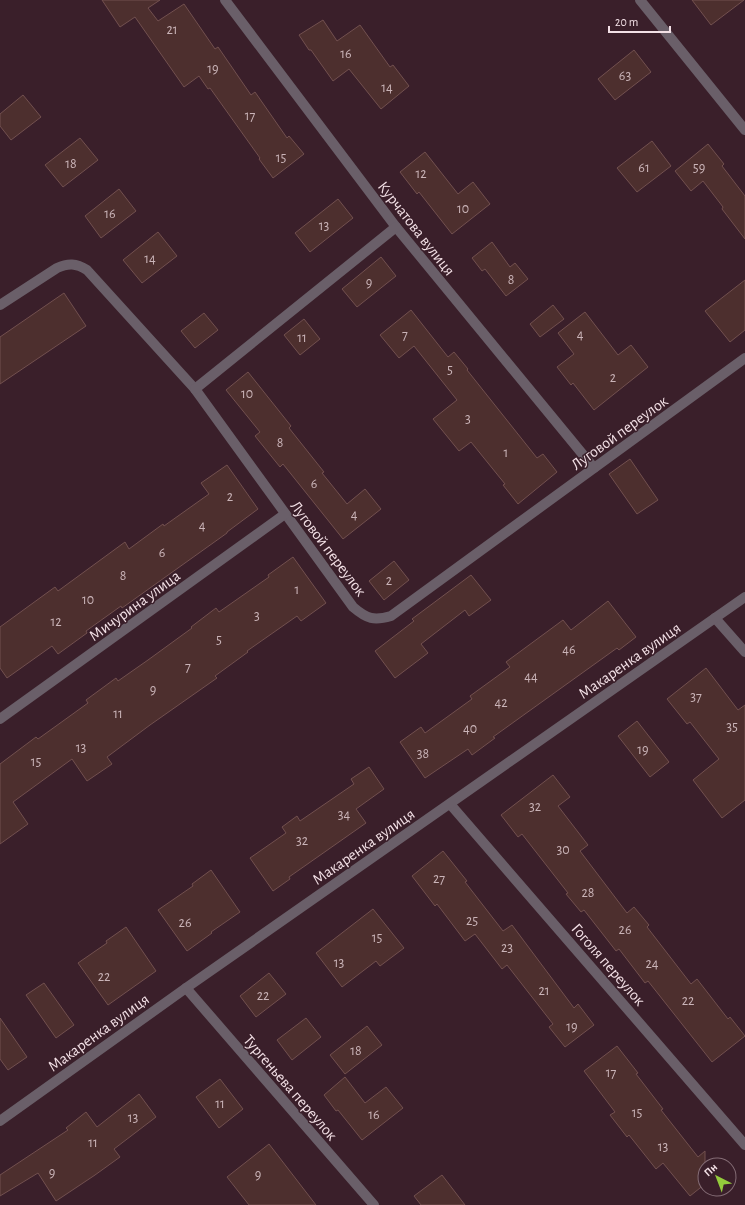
<svg xmlns="http://www.w3.org/2000/svg" width="745" height="1205" viewBox="0 0 745 1205" font-family="'Alegreya Sans',sans-serif">
<style>
.building{fill:#4d2f2e;stroke:#72504f}
.lines{fill:none;stroke-linecap:round;stroke-linejoin:round}
.minor{stroke:#6a5f69;stroke-width:10}
.labels{text-anchor:middle;stroke-width:3;stroke-linejoin:round;paint-order:stroke}
.number-label{font-size:14px;fill:#cab4b8}
.street-label{font-size:16px;fill:#f3e0e6;stroke:#3a1f2a}
</style>
<rect width="100%" height="100%" fill="#3a1f2a"/>
<!-- building -->
<g class="building">
<polygon points="102,0 160,0 148,8 158,21 184,4 215,49 218,47 251,95 255,92 287,138 289,136 304,154 273,178 259,159 260,158 210,88 208,89 199,76 184,87 135,17 120,27"/>
<polygon points="692,0 744,0 711,25"/>
<polygon points="323,20 337,41 360,25 390,67 393,65 409,86 381,109 349,69 333,81 311,50 309,50 299,35"/>
<polygon points="634,50 651,72 615,100 598,79"/>
<polygon points="23,95 41,117 11,140 0,126 0,114"/>
<polygon points="80,138 98,160 63,187 45,165"/>
<polygon points="652,141 671,166 637,192 617,168"/>
<polygon points="708,144 724,164 722,166 745,196 745,239 722,209 723,207 703,181 691,191 675,171"/>
<polygon points="425,152 458,194 473,182 490,204 452,234 419,192 417,194 400,172"/>
<polygon points="119,189 136,211 101,238 85,216"/>
<polygon points="338,199 353,218 310,252 295,233"/>
<polygon points="158,232 177,256 142,283 123,260"/>
<polygon points="492,242 510,267 515,263 528,279 506,296 485,269 482,271 472,258"/>
<polygon points="381,257 396,276 357,307 342,289"/>
<polygon points="745,280 745,330 730,342 705,311"/>
<polygon points="64,293 86,326 0,384 0,337"/>
<polygon points="553,305 564,319 540,337 530,324"/>
<polygon points="411,310 448,357 454,352 468,369 467,370 537,458 543,454 557,472 518,504 503,485 505,484 471,442 459,451 433,419 457,400 414,346 399,358 380,335"/>
<polygon points="585,312 618,355 631,345 648,367 594,410 573,383 571,385 557,367 574,354 558,333"/>
<polygon points="204,313 218,330 195,348 181,331"/>
<polygon points="304,319 320,339 300,355 284,335"/>
<polygon points="248,372 291,426 289,428 324,472 322,473 347,504 365,489 381,509 343,539 283,464 280,467 255,436 260,432 226,390"/>
<polygon points="630,459 658,500 637,514 609,474"/>
<polygon points="227,465 258,509 227,532 227,533 122,608 121,606 86,631 87,633 58,654 52,646 7,678 0,668 0,627 55,587 58,591 125,542 129,549 163,524 164,526 209,494 201,483"/>
<polygon points="293,557 326,603 301,621 297,616 247,651 248,652 215,676 217,678 150,725 107,757 112,764 87,781 72,759 13,802 28,824 0,844 0,764 36,737 38,739 88,703 86,700 116,678 118,681 148,660 192,628 191,627 216,608 219,612 269,577 268,575"/>
<polygon points="394,561 409,580 384,600 369,581"/>
<polygon points="471,575 491,600 469,616 465,610 421,644 428,653 395,678 375,651 414,621 412,619"/>
<polygon points="608,601 636,637 619,650 617,648 525,714 493,737 495,738 472,755 468,749 425,778 400,742 421,727 425,733 472,699 470,696 510,667 506,662 563,620 571,630"/>
<polygon points="706,668 738,710 745,705 745,800 722,818 693,780 719,759 690,722 687,724 667,699"/>
<polygon points="637,721 669,762 650,777 618,736"/>
<polygon points="369,767 384,789 356,809 366,823 289,877 290,879 273,891 250,858 286,833 282,827 297,816 300,821 354,784 351,779"/>
<polygon points="553,775 570,797 558,806 588,845 580,851 627,913 634,907 649,925 647,927 691,984 697,979 728,1019 730,1017 745,1036 712,1062 648,981 645,983 619,949 616,951 584,910 581,912 566,894 568,893 522,834 518,837 501,815"/>
<polygon points="443,851 467,881 465,882 503,931 512,925 574,1008 578,1004 594,1025 565,1047 549,1027 553,1024 507,965 502,969 475,934 465,941 437,904 435,906 412,876"/>
<polygon points="211,870 240,912 211,932 212,933 187,951 158,910 193,886 192,884"/>
<polygon points="373,909 404,948 380,966 376,961 342,987 316,953"/>
<polygon points="126,927 156,971 108,1005 78,963 107,943 106,941"/>
<polygon points="269,973 286,994 256,1017 240,996"/>
<polygon points="44,983 74,1025 56,1038 26,995"/>
<polygon points="0,1018 27,1057 8,1070 0,1059"/>
<polygon points="306,1018 321,1037 292,1060 277,1040"/>
<polygon points="367,1026 382,1045 345,1074 330,1055"/>
<polygon points="617,1046 638,1073 636,1074 663,1109 661,1110 698,1157 705,1151 705,1184 690,1196 663,1163 656,1169 629,1135 627,1137 610,1115 615,1112 584,1071"/>
<polygon points="345,1077 365,1103 386,1087 403,1108 362,1140 338,1110 336,1111 324,1095"/>
<polygon points="220,1079 243,1109 219,1128 196,1097"/>
<polygon points="139,1094 156,1117 114,1149 120,1157 95,1175 56,1201 38,1173 0,1196 0,1175 68,1130 66,1128 86,1112 97,1127"/>
<polygon points="269,1144 316,1205 249,1205 227,1177"/>
<polygon points="442,1175 465,1205 421,1205 414,1196"/>
</g>
<g class="lines">
<!-- minor -->
<g class="minor">
<polyline points="225,0 396,227 594,468"/>
<polyline points="640,0 745,130"/>
<path d="M0 305 57 268C68 263 76 263 87 270L195 389 353 607C367 619 374 621 391 616L745 358"/>
<polyline points="195,389 396,227"/>
<polyline points="715,618 745,652"/>
<polyline points="0,719 285,514"/>
<polyline points="450,804 745,1145"/>
<polyline points="186,988 374,1205"/>
<polyline points="0,1121 186,988 745,597"/>
</g>
</g>
<g class="labels">
<!-- number labels -->
<g class="number-label">
<text x="172" y="34">21</text>
<text x="346" y="58">16</text>
<text x="213" y="73">19</text>
<text x="625" y="80">63</text>
<text x="387" y="92">14</text>
<text x="250" y="120">17</text>
<text x="281" y="162">15</text>
<text x="71" y="168">18</text>
<text x="644" y="172">61</text>
<text x="699" y="172">59</text>
<text x="421" y="178">12</text>
<text x="463" y="213">10</text>
<text x="110" y="218">16</text>
<text x="324" y="230">13</text>
<text x="150" y="263">14</text>
<text x="511" y="284">8</text>
<text x="369" y="287">9</text>
<text x="405" y="339">7</text>
<text x="580" y="339">4</text>
<text x="302" y="342">11</text>
<text x="450" y="374">5</text>
<text x="613" y="382">2</text>
<text x="247" y="398">10</text>
<text x="468" y="423">3</text>
<text x="280" y="447">8</text>
<text x="506" y="457">1</text>
<text x="314" y="488">6</text>
<text x="230" y="501">2</text>
<text x="354" y="519">4</text>
<text x="202" y="530">4</text>
<text x="162" y="557">6</text>
<text x="123" y="580">8</text>
<text x="389" y="585">2</text>
<text x="297" y="594">1</text>
<text x="88" y="604">10</text>
<text x="257" y="620">3</text>
<text x="56" y="626">12</text>
<text x="219" y="644">5</text>
<text x="569" y="654">46</text>
<text x="188" y="671">7</text>
<text x="531" y="681">44</text>
<text x="153" y="694">9</text>
<text x="696" y="701">37</text>
<text x="501" y="707">42</text>
<text x="118" y="718">11</text>
<text x="732" y="731">35</text>
<text x="470" y="733">40</text>
<text x="81" y="752">13</text>
<text x="643" y="754">19</text>
<text x="423" y="758">38</text>
<text x="36" y="766">15</text>
<text x="535" y="811">32</text>
<text x="344" y="819">34</text>
<text x="302" y="845">32</text>
<text x="563" y="854">30</text>
<text x="439" y="883">27</text>
<text x="588" y="897">28</text>
<text x="472" y="925">25</text>
<text x="185" y="927">26</text>
<text x="625" y="934">26</text>
<text x="377" y="942">15</text>
<text x="507" y="952">23</text>
<text x="339" y="967">13</text>
<text x="652" y="968">24</text>
<text x="104" y="981">22</text>
<text x="544" y="995">21</text>
<text x="263" y="1000">22</text>
<text x="688" y="1005">22</text>
<text x="572" y="1031">19</text>
<text x="356" y="1055">18</text>
<text x="611" y="1077">17</text>
<text x="220" y="1108">11</text>
<text x="637" y="1117">15</text>
<text x="374" y="1119">16</text>
<text x="133" y="1122">13</text>
<text x="93" y="1147">11</text>
<text x="663" y="1151">13</text>
<text x="52" y="1177">9</text>
<text x="258" y="1179">9</text>
</g>
<!-- street labels -->
<g class="street-label">
<text transform="translate(417 228) rotate(52)" y="6">Курчатова вулиця</text>
<text transform="translate(619 432) rotate(-36)" y="6">Луговой переулок</text>
<text transform="translate(329 548) rotate(53)" y="6">Луговой переулок</text>
<text transform="translate(134 605) rotate(-36)" y="6">Мичурина улица</text>
<text transform="translate(629 660) rotate(-35)" y="6">Макаренка вулиця</text>
<text transform="translate(363 846) rotate(-35)" y="6">Макаренка вулиця</text>
<text transform="translate(609 964) rotate(49)" y="6">Гоголя переулок</text>
<text transform="translate(98 1032) rotate(-36)" y="6">Макаренка вулиця</text>
<text transform="translate(291 1087) rotate(49)" y="6">Тургеньева переулок</text>
</g>
</g>
<!-- north arrow -->
<g transform="translate(717 1177) rotate(318)"><circle r="19" fill="#3a1f2a" stroke="#846c75"/>
<path d="M0-3L7 15L0 10L-7 15Z" fill="#94cc3c"/>
<text y="-6" font-size="11" font-weight="bold" text-anchor="middle" fill="#f3e0e6">Пн</text>
</g>
<!-- scale -->
<path d="M609 26v6h61v-6" fill="none" stroke="#f3e0e6" stroke-width="2"/>
<text x="615" y="26" font-size="12" fill="#f3e0e6" stroke="#3a1f2a" stroke-width="3" paint-order="stroke">20 m</text>
</svg>
